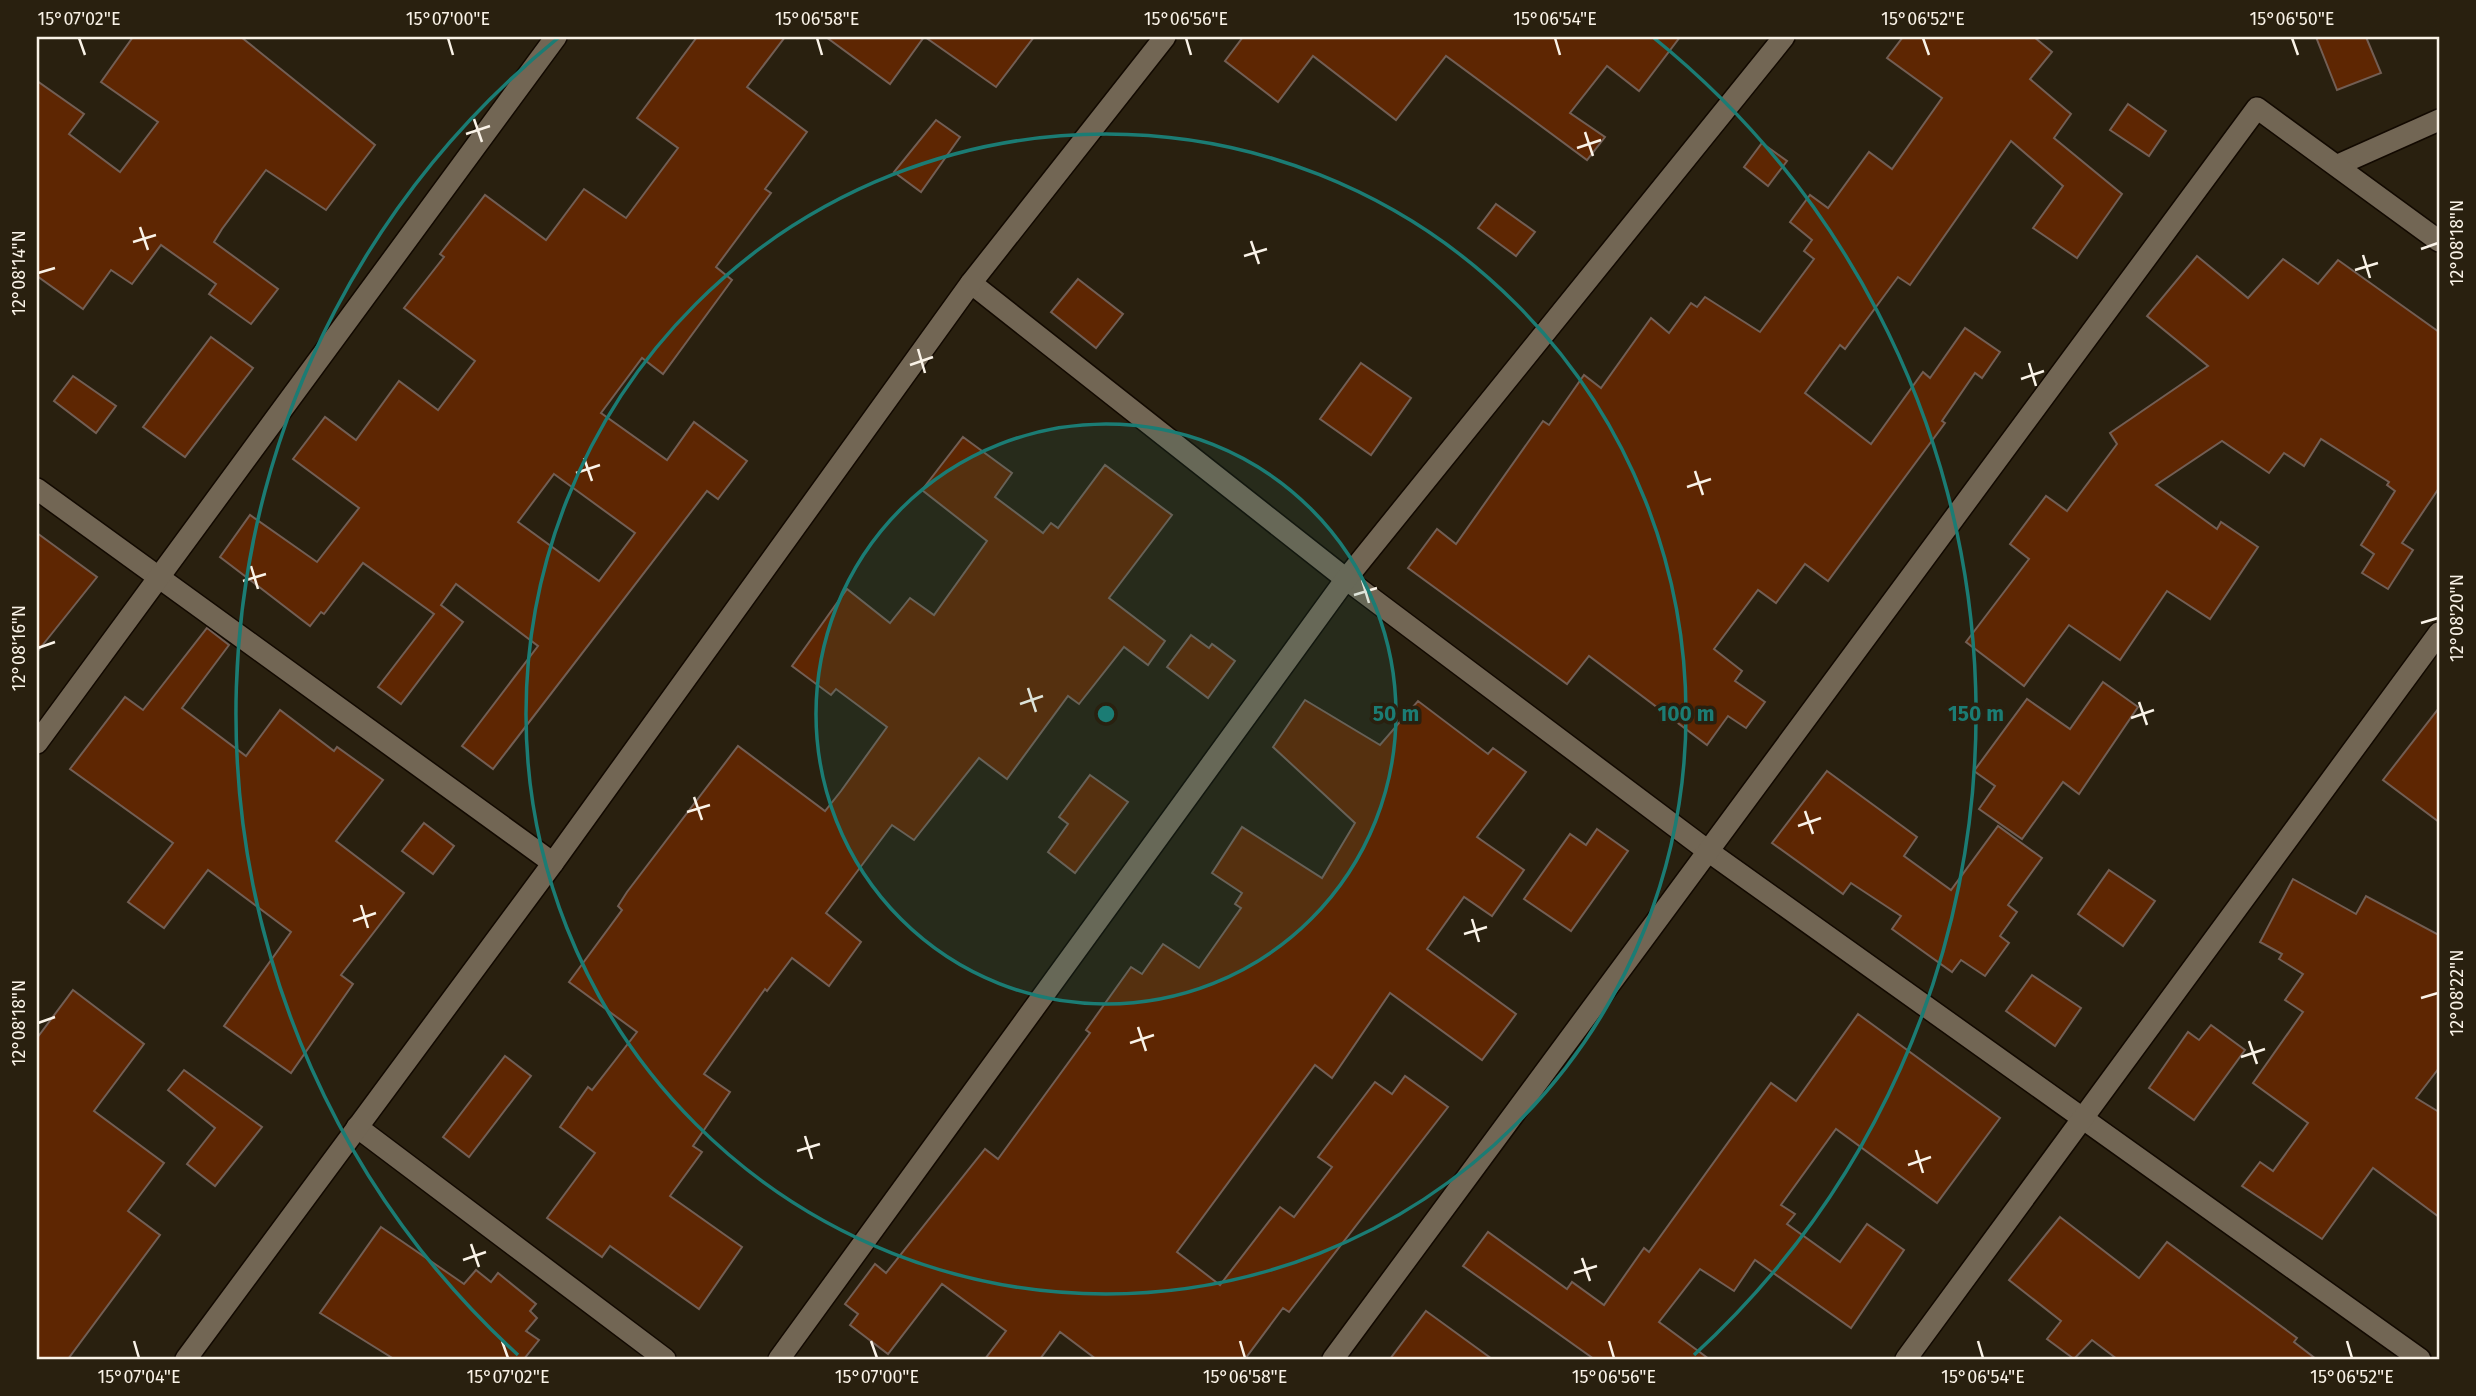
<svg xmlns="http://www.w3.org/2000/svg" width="2476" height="1396" viewBox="0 0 2476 1396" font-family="'Fira Sans',sans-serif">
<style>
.building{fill:#5e2602;stroke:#725e54;stroke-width:2;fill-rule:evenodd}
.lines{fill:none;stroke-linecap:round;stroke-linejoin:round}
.minor-casing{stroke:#120900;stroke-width:24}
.minor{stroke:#726654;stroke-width:21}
.ticks{fill:none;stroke:#f9f2e7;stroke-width:2.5}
.ring{fill:none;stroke:#1b7c74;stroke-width:3.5}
.centre{fill:#1b7c74;stroke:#29200f;stroke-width:3.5}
.ring-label{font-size:21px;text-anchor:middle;font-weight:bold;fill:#1b7c74;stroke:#29200f;stroke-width:7;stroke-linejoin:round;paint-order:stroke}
.neatline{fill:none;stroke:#f9f2e7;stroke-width:2.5}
.ticks-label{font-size:18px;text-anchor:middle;fill:#f9f2e7}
</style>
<rect width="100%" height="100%" fill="#29200f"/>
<!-- building -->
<g class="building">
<polygon points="133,37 241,37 375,145 326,210 266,170 222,229 214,242 278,289 251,324 209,294 216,284 161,245 132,284 111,270 83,309 37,276 37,81 84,114 69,134 120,172 158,122 101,82"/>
<path d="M697 37H785L747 87 807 132 765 189 771 193 716 267 732 280 663 374 642 358 601 413 667 460 694 422 747 461 718 499 707 491 493 769 462 746 538 646 456 584 441 605 463 622 401 704 378 687 434 614 363 563 324 614 321 612 310 626 220 557 250 515 317 562 359 508 293 459 325 417 356 440 399 381 438 410 475 361 404 308 444 257 440 254 485 195 546 240 584 189 626 218 678 148 637 118ZM554 474 635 533 599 581 518 522Z"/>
<polygon points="826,37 924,37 890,84"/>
<polygon points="925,37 1034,37 996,87"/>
<polygon points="1243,37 1680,37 1639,91 1607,66 1570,113 1605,137 1587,160 1446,56 1396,120 1313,56 1278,102 1225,61"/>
<polygon points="1903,37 2034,37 2052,52 2030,79 2071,114 2054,138 2122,194 2077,258 2033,228 2063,186 2011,141 1910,285 1898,277 1845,349 1840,345 1805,393 1871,444 1923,372 1930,378 1965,328 2000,352 1982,378 1975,373 1942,421 1945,423 1828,581 1805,564 1776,603 1758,590 1714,649 1742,671 1735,681 1765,702 1746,728 1728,716 1707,745 1589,656 1567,684 1408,568 1437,529 1456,544 1543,421 1549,425 1584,375 1601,388 1651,318 1669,333 1691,303 1697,307 1705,297 1760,332 1814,259 1804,251 1812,240 1790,222 1810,195 1828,208 1869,152 1892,169 1942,98 1887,58"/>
<polygon points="2316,37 2366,37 2381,73 2337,90"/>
<polygon points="2128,104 2166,131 2149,156 2110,130"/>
<polygon points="936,120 960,137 921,192 894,172"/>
<polygon points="1762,143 1787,161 1768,186 1744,167"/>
<polygon points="1496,204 1535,232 1516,256 1478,228"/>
<polygon points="2197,256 2248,298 2283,259 2318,284 2338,260 2439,332 2439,488 2402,543 2413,550 2388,589 2362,573 2374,554 2361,545 2395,491 2387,485 2389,482 2321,439 2304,466 2284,453 2269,473 2222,441 2156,485 2217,529 2221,522 2258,547 2210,619 2167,591 2120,660 2069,625 2024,686 1966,642 2029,559 2010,544 2046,496 2067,511 2117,444 2110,433 2208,366 2147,316"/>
<polygon points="1078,279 1123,314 1096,348 1051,312"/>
<polygon points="211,337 253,368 185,457 143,427"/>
<polygon points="1361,363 1411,398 1371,455 1320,419"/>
<polygon points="73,376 116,406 96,433 54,401"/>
<polygon points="963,437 1012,473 995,497 1043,533 1051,523 1058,528 1105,465 1172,515 1109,598 1165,641 1148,665 1124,647 1079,704 1068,696 1007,779 979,758 914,840 892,825 826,913 861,942 829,986 792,958 767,991 765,989 704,1074 730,1092 693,1146 702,1152 670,1196 742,1247 699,1309 610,1246 602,1257 547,1218 595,1153 560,1127 588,1087 592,1090 637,1032 569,982 622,910 618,906 627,892 738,746 825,811 841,791 887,727 836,689 831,695 792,666 847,589 890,623 910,598 934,615 987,541 922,490"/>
<polygon points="37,533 97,577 37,652"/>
<polygon points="207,628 229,645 182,708 246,756 280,710 334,751 337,747 383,780 336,841 404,893 341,975 353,984 291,1073 224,1026 291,932 208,870 164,928 128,902 173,843 70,769 125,697 143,710"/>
<polygon points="1191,635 1209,648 1212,644 1235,661 1208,698 1167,667"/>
<polygon points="2103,682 2138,707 2079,794 2063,782 2022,839 1979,809 1995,786 1974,771 2027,699 2070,729"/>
<polygon points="1305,700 1380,745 1418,701 1488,754 1493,748 1526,772 1477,837 1524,870 1492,916 1464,897 1427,949 1516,1014 1482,1060 1390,993 1332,1078 1315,1065 1177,1252 1220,1285 1280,1207 1294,1217 1332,1167 1318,1157 1375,1082 1392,1094 1405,1076 1448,1107 1289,1312 1283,1308 1245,1359 1096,1359 1060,1332 1040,1359 985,1359 1006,1331 942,1284 888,1354 850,1325 858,1314 845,1304 875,1264 886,1273 985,1149 998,1159 1090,1033 1086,1030 1131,967 1142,974 1163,944 1199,968 1241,908 1235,904 1242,893 1212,873 1242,827 1322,878 1355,823 1273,747"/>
<polygon points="2439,708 2439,822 2383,780"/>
<polygon points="1827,771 1917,837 1904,856 1951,890 1998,826 2042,858 2008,905 2017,912 2000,936 2009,943 1985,976 1961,960 1952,972 1892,929 1901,916 1851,883 1843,894 1772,843"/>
<polygon points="1090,775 1128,802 1075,873 1048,852 1068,824 1059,817"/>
<polygon points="424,823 454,846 433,874 402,851"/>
<polygon points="1597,829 1628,851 1571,931 1524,899 1570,834 1586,845"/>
<polygon points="2109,870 2155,901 2123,946 2078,914"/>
<polygon points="2293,879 2356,914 2366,896 2439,935 2439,1068 2416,1098 2439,1112 2439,1217 2373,1168 2322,1239 2242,1186 2260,1162 2273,1171 2308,1123 2253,1083 2303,1012 2285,1000 2303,974 2279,959 2282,954 2260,942"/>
<polygon points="2032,975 2081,1008 2055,1046 2006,1011"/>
<polygon points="73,990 144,1044 94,1111 164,1163 128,1211 160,1235 68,1359 37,1359 37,1038"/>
<polygon points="1858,1014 2000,1118 1937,1203 1836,1129 1781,1205 1795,1214 1787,1224 1840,1262 1867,1224 1904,1250 1851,1328 1755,1260 1734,1291 1700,1269 1659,1322 1709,1359 1594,1359 1463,1266 1488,1232 1567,1289 1572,1282 1604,1305 1644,1248 1649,1252 1771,1083 1796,1101"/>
<polygon points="2211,1025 2245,1050 2194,1120 2149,1088 2188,1032 2199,1040"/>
<polygon points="505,1056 531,1076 469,1157 443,1137"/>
<polygon points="184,1070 262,1127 215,1186 187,1164 215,1128 168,1090"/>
<polygon points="2060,1217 2139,1278 2167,1242 2297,1338 2294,1342 2316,1359 2117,1359 2092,1340 2074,1359 2047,1339 2061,1321 2009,1280"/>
<polygon points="381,1227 464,1284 476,1270 491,1282 498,1273 536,1304 530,1311 537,1318 526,1331 539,1340 524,1359 394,1359 320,1313"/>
<polygon points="1426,1311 1492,1359 1390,1359"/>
</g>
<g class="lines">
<defs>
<g id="minor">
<polyline points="2338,165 2439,120"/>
<polyline points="971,283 1346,579 1708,851 2420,1359"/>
<polyline points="37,489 553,863"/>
<polyline points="37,743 556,37"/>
<polyline points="357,1127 665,1359"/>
<polyline points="186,1359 553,863 971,283 1165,37"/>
<polyline points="779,1359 1346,579 1784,37"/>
<polyline points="1333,1359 2257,108 2439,241"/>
<polyline points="1906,1359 2439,633"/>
</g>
</defs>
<!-- minor casing -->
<use href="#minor" class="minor-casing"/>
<!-- minor -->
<use href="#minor" class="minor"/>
</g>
<!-- ticks -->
<path class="ticks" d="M79 38 85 55M448 38 453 55M817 38 822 55M1186 38 1191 55M1555 38 1560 55M1923 38 1929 55M2292 38 2298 55M474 119 482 142M1585 132 1593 156M466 134 490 126M1577 148 1601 140M140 227 148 250M1251 241 1259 264M133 242 156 235M2421 249 2438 243M2363 255 2370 278M1244 256 1267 249M2355 270 2378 263M38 273 55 268M918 349 925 373M2029 363 2036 386M910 365 933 357M2021 379 2044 371M584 458 592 481M1695 471 1703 495M576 473 600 465M1687 487 1711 479M251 566 258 589M1362 580 1369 603M243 581 266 574M1354 595 1377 588M2421 623 2438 618M38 648 55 642M1028 688 1036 712M2139 702 2147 725M1020 704 1043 696M2131 718 2154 710M694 797 702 820M1805 811 1813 834M687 812 710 805M1798 826 1821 818M361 905 368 928M1472 919 1479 942M353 921 376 913M1464 934 1487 927M2421 998 2438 993M38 1023 55 1017M1138 1027 1146 1051M2249 1041 2257 1064M1130 1043 1154 1035M2241 1057 2265 1049M805 1136 812 1159M1916 1150 1923 1173M797 1151 820 1144M1908 1165 1931 1157M471 1244 479 1267M1582 1258 1590 1281M463 1260 486 1252M1574 1273 1597 1266M134 1341 139 1358M502 1341 508 1358M871 1341 877 1358M1240 1341 1245 1358M1609 1341 1614 1358M1978 1341 1983 1358M2347 1341 2352 1358"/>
<!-- distance rings -->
<circle cx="1106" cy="714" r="290" fill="#1b7c74" fill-opacity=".12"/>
<g class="ring">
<circle cx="1106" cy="714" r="290"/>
<circle cx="1106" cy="714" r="580"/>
<path d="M518 1355A870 870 0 0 1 558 38M1654 38A870 870 0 0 1 1694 1355"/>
</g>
<circle cx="1106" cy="714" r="10" class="centre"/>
<g class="ring-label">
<text x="1396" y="721">50 m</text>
<text x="1686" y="721">100 m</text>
<text x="1976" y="721">150 m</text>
</g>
<!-- border -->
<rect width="2476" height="1396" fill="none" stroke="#29200f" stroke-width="77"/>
<rect x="38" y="38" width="2400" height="1320" class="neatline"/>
<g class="ticks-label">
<text x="79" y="25">15°07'02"E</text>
<text x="448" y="25">15°07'00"E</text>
<text x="817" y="25">15°06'58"E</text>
<text x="1186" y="25">15°06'56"E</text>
<text x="1555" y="25">15°06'54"E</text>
<text x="1923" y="25">15°06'52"E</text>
<text x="2292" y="25">15°06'50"E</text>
<text transform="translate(2457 243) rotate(-90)" y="6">12°08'18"N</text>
<text transform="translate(19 273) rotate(-90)" y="6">12°08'14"N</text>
<text transform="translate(2457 618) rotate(-90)" y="6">12°08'20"N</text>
<text transform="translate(19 648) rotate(-90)" y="6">12°08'16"N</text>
<text transform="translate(2457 993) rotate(-90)" y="6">12°08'22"N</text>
<text transform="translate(19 1023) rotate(-90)" y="6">12°08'18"N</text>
<text x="139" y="1383">15°07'04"E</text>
<text x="508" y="1383">15°07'02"E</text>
<text x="877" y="1383">15°07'00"E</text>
<text x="1245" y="1383">15°06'58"E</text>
<text x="1614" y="1383">15°06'56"E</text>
<text x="1983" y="1383">15°06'54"E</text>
<text x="2352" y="1383">15°06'52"E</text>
</g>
</svg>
